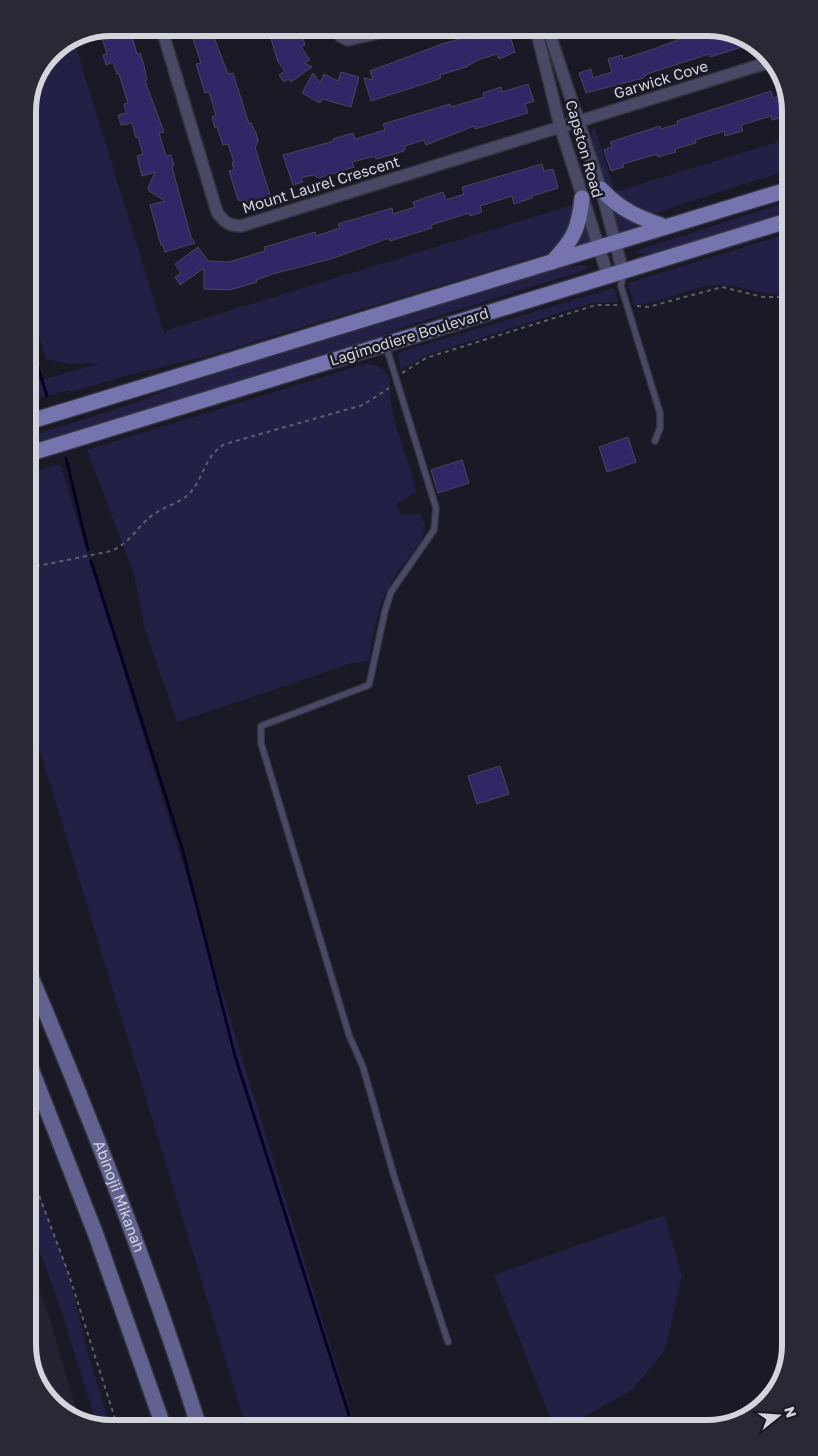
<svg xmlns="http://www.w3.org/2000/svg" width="818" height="1456" viewBox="0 0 818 1456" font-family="'Golos Text',sans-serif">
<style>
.built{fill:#242334}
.green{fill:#232046}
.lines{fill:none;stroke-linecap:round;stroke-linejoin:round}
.stream{stroke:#070025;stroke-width:3}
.building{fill:#302766;stroke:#474756}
.lane-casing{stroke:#343440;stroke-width:8}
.street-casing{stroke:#343440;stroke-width:14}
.secondary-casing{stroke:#343440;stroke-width:18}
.primary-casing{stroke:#343440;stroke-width:18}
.path{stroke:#5e5e6a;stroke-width:2;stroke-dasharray:4 4;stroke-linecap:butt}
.lane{stroke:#494865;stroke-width:5.5}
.street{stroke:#494865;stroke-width:11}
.secondary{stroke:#62618f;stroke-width:15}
.primary{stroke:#7674af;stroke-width:15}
.labels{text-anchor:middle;stroke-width:5;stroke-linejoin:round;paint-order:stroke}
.street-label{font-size:15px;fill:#d4d4dd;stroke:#1a1a27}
.rim{fill:none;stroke:#d4d4dd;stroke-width:6}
</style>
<rect width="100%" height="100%" fill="#1a1a27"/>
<!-- built -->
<polygon class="built" points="28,1259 49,1317 79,1419 64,1414 34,1377 28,1345"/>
<!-- green -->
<g class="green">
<path d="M73 38 165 336 167 330 572 205C576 221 565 243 551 252L207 356 125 376 71 392 69 390 35 399V403L28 405V384L102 363 68 364 46 359 28 299V106L52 52Z"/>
<path d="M594 126 615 192 790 138V170C754 181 718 192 681 204 671 207 660 214 649 214 627 213 608 190 602 170 598 158 588 137 594 126Z"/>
<polygon points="790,201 790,213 658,253 638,253 641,249"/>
<polygon points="611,208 637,224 638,226 618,233"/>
<polygon points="584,226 591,241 574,247"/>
<path d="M790 233V294C765 298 743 284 717 285 689 286 662 304 634 305L628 283Z"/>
<polygon points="581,265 589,266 585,270 409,325 333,355 28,448 28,437 138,402 182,384 466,296 557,269"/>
<polygon points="614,288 618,301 616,302 591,303 534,321 427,355 401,370 398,354 403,351"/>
<path d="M365 364C376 364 384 368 390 378 387 416 408 454 416 492L396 504 401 515 420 513 425 526 421 541 396 574 381 602 371 642 369 661 352 663 177 722 145 629 134 574 87 450Z"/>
<polygon points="60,464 355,1426 246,1427 28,711 28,474"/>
<polygon points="28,1166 68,1272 89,1358 111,1428 97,1425 60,1307 28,1218"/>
<polygon points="664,1215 682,1276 665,1350 632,1390 571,1424 553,1424 494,1275"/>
</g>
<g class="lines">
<!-- stream -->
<g class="stream">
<polyline points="28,335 47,396"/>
<polyline points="66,458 88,550"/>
<polyline points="91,561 182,848 235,1056 349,1415"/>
</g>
</g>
<!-- building -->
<g class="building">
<polygon points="694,28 713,28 755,43 710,57 709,54 647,74 643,78 586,93 579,73 591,69 593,78 612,72 608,59 622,55 623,59 654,49 695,33"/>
<polygon points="490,30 501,30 504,38 510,36 515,52 499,59 497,54 478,60 466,67 440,75 441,78 430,82 371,101 364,78 373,80 370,71 442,44 473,35 475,39 491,34"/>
<polygon points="212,32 228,74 233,73 249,124 251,123 256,133 258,142 255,147 271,198 245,206 243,201 238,200 229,171 234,170 232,162 234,162 228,144 223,145 217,127 215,128 212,117 216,115 209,92 205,93 196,64 201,63 191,33"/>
<polygon points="269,32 301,32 305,45 301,47 310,60 304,63 312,67 291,82 289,79 284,82 279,75 285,71 278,62"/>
<polygon points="131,33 137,54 140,53 144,65 147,80 145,81 164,132 159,133 166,156 171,155 174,166 172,167 183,208 191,237 195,243 165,252 163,245 161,245 150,205 165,201 149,191 148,188 155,172 142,176 137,156 143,154 138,137 136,138 132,123 121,125 118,115 126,113 124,104 128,103 119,74 117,74 113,62 106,65 103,55 107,54 101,34"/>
<polygon points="341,72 359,77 351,107 322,99 320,103 302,93 313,73 320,83 324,74 338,81"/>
<polygon points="528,84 534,101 525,104 528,113 475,129 474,126 426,145 424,140 405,146 404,151 376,159 375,156 352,162 354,167 319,178 313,175 301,178 303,182 293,185 283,155 334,141 333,139 353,133 355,139 385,130 383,124 450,104 451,107 484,97 483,93 501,87 502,92"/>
<polygon points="771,91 773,98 787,93 790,115 772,120 771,116 741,125 743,131 725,136 724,131 695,140 696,143 675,149 676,152 658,157 657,154 623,164 624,167 611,171 604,150 612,147 610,142 660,126 661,129 678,124 677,121"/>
<polygon points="542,164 544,171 553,169 558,188 532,196 532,198 514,204 512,196 480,206 482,212 470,216 469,213 431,225 432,228 390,241 389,238 331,259 272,274 256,280 257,282 230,290 204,289 204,268 180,285 175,277 181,273 175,264 198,247 208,261 229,262 265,251 264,247 275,244 315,232 316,236 340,228 338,224 392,208 393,214 415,207 413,202 443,192 446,200 464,194 462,187"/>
<polygon points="628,437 636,462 607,472 599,447"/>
<polygon points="462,460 469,483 438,493 431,470"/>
<polygon points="500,766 509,794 477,804 468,776"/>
</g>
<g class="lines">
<defs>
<g id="lane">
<polyline points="623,274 621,286 660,413 660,428 655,441"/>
<polyline points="386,346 436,508 434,530 391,592 385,611 369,685 261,726 261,743 349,1035 363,1067 394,1176 448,1342"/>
</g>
<g id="street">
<polyline points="536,29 560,126 608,276"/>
<polyline points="548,29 601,189 623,272"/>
<polyline points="338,31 340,36 348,40 387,31"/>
<path d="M163 33 217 212C224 222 229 226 241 226L770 62"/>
</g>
<g id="secondary">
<path id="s1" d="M28 970C92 1120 150 1272 199 1427"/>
<polyline points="28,1061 96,1235 164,1428"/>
</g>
<g id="primary">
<path d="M601 189C620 210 640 218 666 227"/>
<path d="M552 262C573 240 579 229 582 198"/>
<polyline points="28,422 790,189"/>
<polyline points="28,454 790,220"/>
</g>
</defs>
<!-- lane casing -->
<use href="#lane" class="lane-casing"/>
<!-- street casing -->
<use href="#street" class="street-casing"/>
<!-- secondary casing -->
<use href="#secondary" class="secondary-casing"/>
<!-- primary casing -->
<use href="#primary" class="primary-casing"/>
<!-- path -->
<g class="path">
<polyline points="637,306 648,307 722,287 763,297 790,297"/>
<polyline points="402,373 426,358 596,305 617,305"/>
<path d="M28 568 111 551C131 543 138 525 154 514 165 506 181 503 190 493 204 477 205 455 225 444L363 405 389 388"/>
<polyline points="28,1166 68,1272 118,1428"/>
</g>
<!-- lane -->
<use href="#lane" class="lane"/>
<!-- street -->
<use href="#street" class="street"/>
<!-- secondary -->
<use href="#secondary" class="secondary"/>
<!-- primary -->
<use href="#primary" class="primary"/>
</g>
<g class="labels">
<!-- street labels -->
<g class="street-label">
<text transform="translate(661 80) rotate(-17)" y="5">Garwick Cove</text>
<text transform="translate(584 149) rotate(74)" y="5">Capston Road</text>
<text transform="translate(321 185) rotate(-17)" y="5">Mount Laurel Crescent</text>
<text transform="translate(409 337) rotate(-17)" y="5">Lagimodiere Boulevard</text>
<text dy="5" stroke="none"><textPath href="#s1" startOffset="244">Abinojii Mikanah</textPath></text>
</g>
</g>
<!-- crop -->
<path d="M0 0H818V1456H0ZM111 36H707A75 75 0 0 1 782 111V1345A75 75 0 0 1 707 1420H111A75 75 0 0 1 36 1345V111A75 75 0 0 1 111 36Z" fill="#292936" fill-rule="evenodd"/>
<path class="rim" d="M111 36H707A75 75 0 0 1 782 111V1345A75 75 0 0 1 707 1420H111A75 75 0 0 1 36 1345V111A75 75 0 0 1 111 36Z"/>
<!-- north arrow -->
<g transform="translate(778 1416) rotate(73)" stroke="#1a1a27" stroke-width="4" paint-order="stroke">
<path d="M0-4L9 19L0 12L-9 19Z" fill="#d4d4dd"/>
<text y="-8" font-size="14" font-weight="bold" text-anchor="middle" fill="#d4d4dd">N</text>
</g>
</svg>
